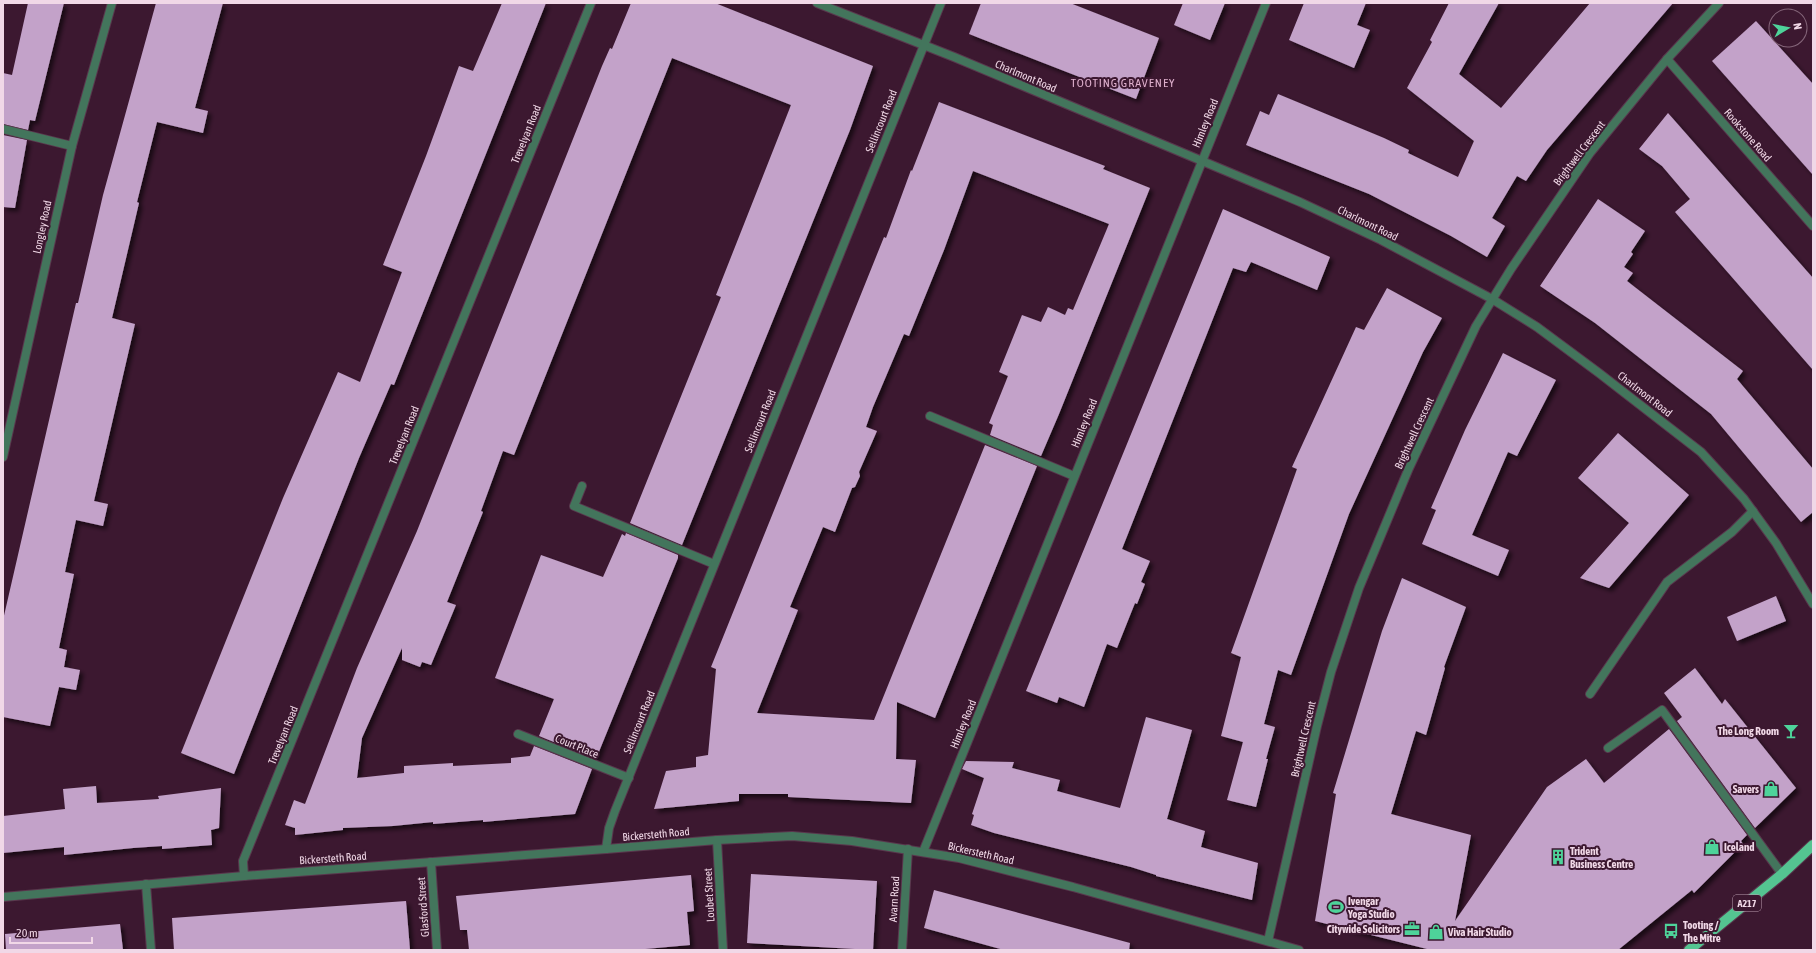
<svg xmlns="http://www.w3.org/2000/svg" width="1816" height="953" viewBox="0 0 1816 953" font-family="'Asap Condensed',sans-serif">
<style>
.building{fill:#c3a2c9;filter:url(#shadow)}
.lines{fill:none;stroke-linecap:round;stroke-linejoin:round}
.service-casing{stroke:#59374d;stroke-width:10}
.minor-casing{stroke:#59374d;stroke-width:10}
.primary-casing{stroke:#59374d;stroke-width:12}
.service{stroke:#43755c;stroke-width:8}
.minor{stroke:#43755c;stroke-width:8}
.primary{stroke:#54c491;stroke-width:10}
.labels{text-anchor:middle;stroke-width:4;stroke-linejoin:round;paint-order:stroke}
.shield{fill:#3c1830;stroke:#bb9eb0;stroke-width:1}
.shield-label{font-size:10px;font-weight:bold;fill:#f1d8e7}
.street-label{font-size:11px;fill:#f1d8e7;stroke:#3c1830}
.poi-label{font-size:11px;font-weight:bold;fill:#f1d8e7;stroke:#3c1830;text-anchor:start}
.neighbourhood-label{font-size:12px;letter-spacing:1px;fill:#deafcc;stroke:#3c1830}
</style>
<defs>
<filter id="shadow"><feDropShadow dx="3.5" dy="3.5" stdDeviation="2" flood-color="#0009"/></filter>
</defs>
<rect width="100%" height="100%" fill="#3c1830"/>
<!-- building -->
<g class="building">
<polygon points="28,3 64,3 35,121 30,120 28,130 3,124 3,73 12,75"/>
<polygon points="156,3 223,3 195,108 208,111 203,133 157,122 137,202 139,203 112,318 135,324 94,501 108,504 103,526 76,520 65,572 74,574 59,648 67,650 64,667 80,670 76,690 59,687 50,726 3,717 3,620 76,303 78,303 103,195"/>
<polygon points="502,3 546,3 394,385 391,384 359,458 234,774 181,753 283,498 338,372 360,382 402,272 383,265 426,156 459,66 473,71"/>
<polygon points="631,3 715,3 873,66 850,130 682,545 630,523 721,297 716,295 791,105 672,58 514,455 503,451 481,511 483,512 447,602 456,605 431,665 422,662 420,667 402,660 402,648 362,738 357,778 404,773 404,766 453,763 453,766 511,763 511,758 530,756 534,746 592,769 575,814 483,822 483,820 433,824 433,822 393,826 343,828 343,830 295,835 295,828 285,825 294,800 305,804 357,668 417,531 602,66 610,48 612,49"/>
<polygon points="981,3 1070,3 1159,38 1136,99 969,34"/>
<polygon points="1183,3 1225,3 1210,40 1174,25"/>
<polygon points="1304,3 1366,3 1357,25 1370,30 1354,68 1289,40"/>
<polygon points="1449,3 1499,3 1459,74 1501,108 1590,3 1673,3 1547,150 1526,181 1517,176 1492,218 1505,226 1487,257 1451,236 1369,194 1246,145 1260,111 1269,115 1278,94 1384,138 1409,150 1408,153 1458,177 1474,141 1407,88 1432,42 1430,40"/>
<polygon points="1756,21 1813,84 1813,175 1712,61"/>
<polygon points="939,102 1105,166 1103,169 1150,188 1059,414 1041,456 990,435 993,425 989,423 1008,376 999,372 1022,315 1041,322 1048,307 1065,315 1068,308 1073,310 1109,224 973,171 944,250 909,336 904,334 873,407 866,427 877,431 859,472 860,476 855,487 852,488 835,532 823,527 790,607 798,610 757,713 874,720 985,445 1037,466 935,718 897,702 896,759 916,760 911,803 788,797 788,794 739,794 739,801 654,809 666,771 696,767 696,757 708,755 716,669 711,667 884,237 886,238 911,170 912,171"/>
<polygon points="1668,113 1813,278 1813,370 1675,212 1690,199 1662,166 1639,149"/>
<polygon points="3,135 27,140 15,208 3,207"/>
<polygon points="1598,199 1645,231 1631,252 1633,254 1624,267 1633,273 1627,281 1743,371 1737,379 1813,469 1813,512 1801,522 1711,414 1595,323 1540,286"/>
<polygon points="1223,209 1330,257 1317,290 1251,262 1246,272 1233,268 1122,549 1150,561 1141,582 1145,584 1137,604 1135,603 1117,648 1107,644 1084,707 1059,697 1057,703 1026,691"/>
<polygon points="1387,288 1442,318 1423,352 1349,514 1291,675 1278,670 1264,724 1275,727 1266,759 1268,759 1256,807 1227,800 1243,742 1221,736 1241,657 1231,653 1297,469 1292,467 1356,327 1364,330"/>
<polygon points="1503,353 1556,380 1517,456 1508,452 1472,535 1509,550 1498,576 1422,544 1436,510 1431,508 1465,430"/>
<polygon points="1618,433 1689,495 1609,588 1580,578 1629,523 1578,478"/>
<polygon points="626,533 678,555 678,558 596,759 539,736 554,699 495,678 541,555 603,577 622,534 625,536"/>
<polygon points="1402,578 1466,607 1444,667 1445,668 1426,735 1416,731 1391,814 1471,835 1455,921 1547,787 1586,759 1604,783 1669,729 1747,835 1741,841 1743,844 1694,893 1692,890 1618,950 1431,950 1315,921 1336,794 1333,793 1382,631"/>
<polygon points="1776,596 1786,621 1737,641 1727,617"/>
<polygon points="1695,668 1722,704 1725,699 1796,788 1755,828 1677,721 1682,717 1664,693"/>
<polygon points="1146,717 1192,730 1167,819 1205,831 1201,847 1258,863 1252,900 1156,876 1156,875 1131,867 994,833 971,825 974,815 972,814 984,778 962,769 966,761 1014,762 1012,768 1060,780 1057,791 1120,808"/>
<polygon points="96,786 97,803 159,799 158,796 221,788 219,828 211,830 212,845 162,849 162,846 133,848 64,855 64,847 3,853 3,816 65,809 63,789"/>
<polygon points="751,874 877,881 873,950 747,943"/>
<polygon points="691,875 694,911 687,912 690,945 634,950 469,950 467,930 460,930 456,896"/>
<polygon points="934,890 1130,943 1129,950 1004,950 924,928"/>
<polygon points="406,901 410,950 174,950 172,918"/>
<polygon points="120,924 123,950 6,950 5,934"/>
</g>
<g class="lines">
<defs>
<g id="service">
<polyline points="3,129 72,146"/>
<polyline points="930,416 1074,476"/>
<polyline points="582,486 574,506 714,564"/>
<polyline points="1590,694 1667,582 1732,532 1753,511"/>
<polyline points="1608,748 1662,710 1782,874"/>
</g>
<g id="minor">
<polyline points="817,3 954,57 1300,202 1381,240 1492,299 1537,327 1599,373 1701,452 1744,499 1776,543 1813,604"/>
<polyline points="1667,59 1813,226"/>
<polyline points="3,457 72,146 112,3"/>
<polyline points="518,734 629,778"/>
<polyline points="717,840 723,950"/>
<polyline points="606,849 609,828 615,811 941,3"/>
<polyline points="923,852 1266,3"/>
<polyline points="431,862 437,950"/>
<polyline points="244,876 243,861 591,3"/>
<polyline points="146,884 151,950"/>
<polyline points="3,897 244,876 606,849 717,840 792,836 852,841 959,858 1073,887 1299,950"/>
<polyline points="1268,941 1317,726 1331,672 1359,588 1409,468 1476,326 1511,269 1590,153 1667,59 1719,3"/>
<polyline points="902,950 908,849"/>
</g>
<polyline id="primary" points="1689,950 1782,874 1813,845"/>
</defs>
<!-- service casing -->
<use href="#service" class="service-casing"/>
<!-- minor casing -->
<use href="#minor" class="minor-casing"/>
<!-- primary casing -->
<use href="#primary" class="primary-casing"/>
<!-- service -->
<use href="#service" class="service"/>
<!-- minor -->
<use href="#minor" class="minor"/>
<!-- primary -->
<use href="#primary" class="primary"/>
</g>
<!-- icons -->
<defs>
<symbol id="bar-bare" viewBox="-9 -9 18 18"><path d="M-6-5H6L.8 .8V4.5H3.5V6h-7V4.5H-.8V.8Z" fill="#4ed39a" stroke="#3c1830" stroke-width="2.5" paint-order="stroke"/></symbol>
<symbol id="shop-bare" viewBox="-9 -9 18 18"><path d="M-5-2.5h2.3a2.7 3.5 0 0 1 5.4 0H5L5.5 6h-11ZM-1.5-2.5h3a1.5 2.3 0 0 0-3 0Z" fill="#4ed39a" stroke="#3c1830" stroke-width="2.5" paint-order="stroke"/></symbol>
<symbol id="building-bare" viewBox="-9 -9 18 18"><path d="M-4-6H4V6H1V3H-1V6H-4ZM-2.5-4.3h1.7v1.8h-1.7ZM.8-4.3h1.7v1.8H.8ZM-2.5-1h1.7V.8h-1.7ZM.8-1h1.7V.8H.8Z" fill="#4ed39a" stroke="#3c1830" stroke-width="2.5" paint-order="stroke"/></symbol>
<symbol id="stadium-bare" viewBox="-9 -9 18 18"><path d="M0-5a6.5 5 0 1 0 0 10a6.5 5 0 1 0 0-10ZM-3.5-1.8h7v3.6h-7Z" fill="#4ed39a" stroke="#3c1830" stroke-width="2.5" paint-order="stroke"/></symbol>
<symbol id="office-bare" viewBox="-9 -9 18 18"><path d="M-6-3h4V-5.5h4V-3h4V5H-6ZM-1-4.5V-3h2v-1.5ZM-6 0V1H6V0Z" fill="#4ed39a" stroke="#3c1830" stroke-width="2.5" paint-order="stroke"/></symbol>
<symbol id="bus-bare" viewBox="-9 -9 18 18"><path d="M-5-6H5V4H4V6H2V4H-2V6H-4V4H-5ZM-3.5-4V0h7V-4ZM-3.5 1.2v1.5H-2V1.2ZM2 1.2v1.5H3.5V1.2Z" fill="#4ed39a" stroke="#3c1830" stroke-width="2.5" paint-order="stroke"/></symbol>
</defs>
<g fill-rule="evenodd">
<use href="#bar-bare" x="1780" y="720" width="22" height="22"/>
<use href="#shop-bare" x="1760" y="778" width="22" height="22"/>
<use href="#shop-bare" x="1701" y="836" width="22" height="22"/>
<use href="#building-bare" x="1547" y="846" width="22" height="22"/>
<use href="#stadium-bare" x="1325" y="896" width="22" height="22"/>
<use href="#office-bare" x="1401" y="918" width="22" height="22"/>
<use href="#bus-bare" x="1660" y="920" width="22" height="22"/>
<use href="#shop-bare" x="1425" y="921" width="22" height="22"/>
</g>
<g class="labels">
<!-- shield labels -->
<rect class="shield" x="1733" y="895" width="28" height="16" rx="3"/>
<g class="shield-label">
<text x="1747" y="907">A217</text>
</g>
<!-- street labels -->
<g class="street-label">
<text transform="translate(1026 76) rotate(23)" y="4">Charlmont Road</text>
<text transform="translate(881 121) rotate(-68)" y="4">Sellincourt Road</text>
<text transform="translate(1205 123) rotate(-68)" y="4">Himley Road</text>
<text transform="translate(526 134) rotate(-68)" y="4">Trevelyan Road</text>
<text transform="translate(1748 135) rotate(49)" y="4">Rookstone Road</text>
<text transform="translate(1579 153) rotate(-53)" y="4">Brightwell Crescent</text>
<text transform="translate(1368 223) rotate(26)" y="4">Charlmont Road</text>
<text transform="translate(42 227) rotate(-78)" y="4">Longley Road</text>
<text transform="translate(1645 394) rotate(38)" y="4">Charlmont Road</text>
<text transform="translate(760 421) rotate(-68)" y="4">Sellincourt Road</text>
<text transform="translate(1084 423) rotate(-68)" y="4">Himley Road</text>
<text transform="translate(1414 433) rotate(-65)" y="4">Brightwell Crescent</text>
<text transform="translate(404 435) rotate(-68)" y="4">Trevelyan Road</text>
<text transform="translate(639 722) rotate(-68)" y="4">Sellincourt Road</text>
<text transform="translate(963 724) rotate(-68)" y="4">Himley Road</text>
<text transform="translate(283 735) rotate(-68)" y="4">Trevelyan Road</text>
<text transform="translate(1303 739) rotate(-77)" y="4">Brightwell Crescent</text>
<text transform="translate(577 746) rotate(22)" y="4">Court Place</text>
<text transform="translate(656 834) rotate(-5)" y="4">Bickersteth Road</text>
<text transform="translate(981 853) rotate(13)" y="4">Bickersteth Road</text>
<text transform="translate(333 858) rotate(-4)" y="4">Bickersteth Road</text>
<text transform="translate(709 895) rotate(-93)" y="4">Loubet Street</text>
<text transform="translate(894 899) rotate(-87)" y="4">Avarn Road</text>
<text transform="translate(423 907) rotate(-94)" y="4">Glasford Street</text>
</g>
<!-- poi labels -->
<g class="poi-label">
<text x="1779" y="735" text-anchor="end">The Long Room</text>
<text x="1759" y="793" text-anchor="end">Savers</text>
<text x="1724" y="851">Iceland</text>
<text x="1570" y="855">Trident<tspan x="1570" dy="13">Business Centre</tspan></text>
<text x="1348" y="905">Ivengar<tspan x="1348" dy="13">Yoga Studio</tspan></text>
<text x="1683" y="929">Tooting /<tspan x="1683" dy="13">The Mitre</tspan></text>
<text x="1400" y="933" text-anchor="end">Citywide Solicitors</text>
<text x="1448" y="936">Viva Hair Studio</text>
</g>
<!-- neighbourhood labels -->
<g class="neighbourhood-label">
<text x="1123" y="87">TOOTING GRAVENEY</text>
</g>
</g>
<!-- border -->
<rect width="1816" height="953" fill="none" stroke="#f1d8e7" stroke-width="8"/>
<!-- north arrow -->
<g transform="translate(1788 28) rotate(80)"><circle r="19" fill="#3c1830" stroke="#846579"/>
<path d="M0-3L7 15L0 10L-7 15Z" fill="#4ed39a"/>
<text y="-6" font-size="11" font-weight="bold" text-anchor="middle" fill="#f1d8e7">N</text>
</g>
<!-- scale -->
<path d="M10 937v6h82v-6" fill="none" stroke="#f1d8e7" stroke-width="2"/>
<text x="16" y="937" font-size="12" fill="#f1d8e7" stroke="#3c1830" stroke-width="3" paint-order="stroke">20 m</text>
</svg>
